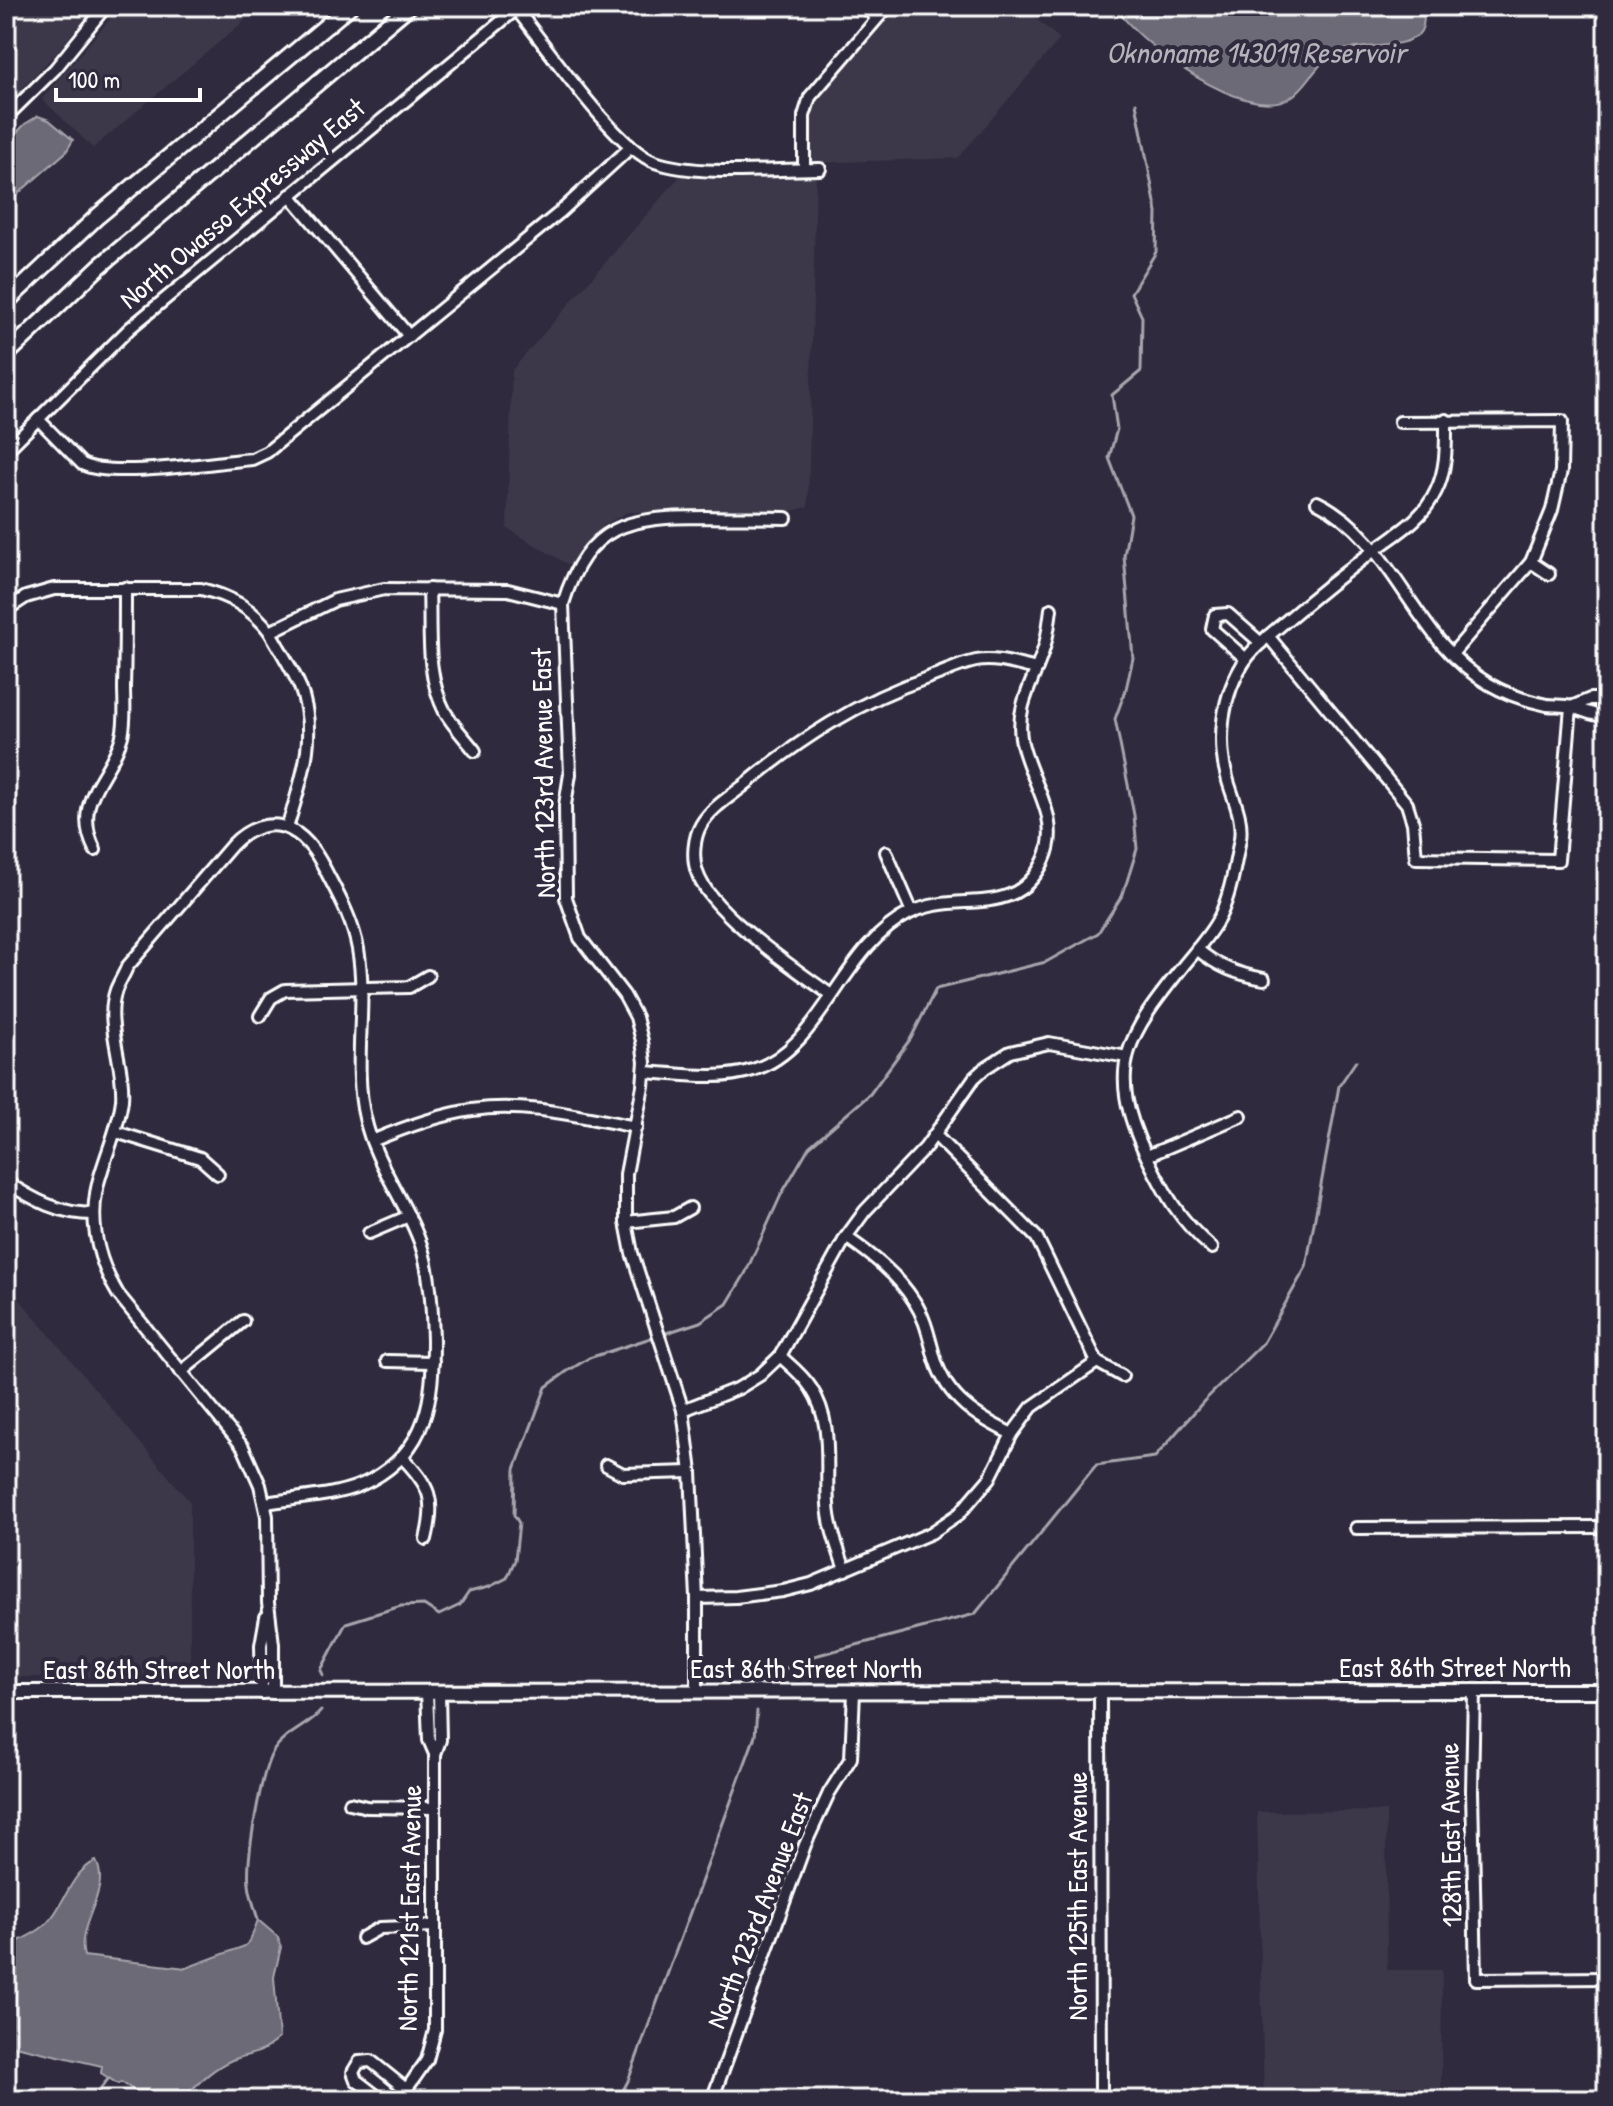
<svg xmlns="http://www.w3.org/2000/svg" width="1613" height="2106" viewBox="0 0 1613 2106" font-family="'Patrick Hand',sans-serif">
<style>
.built{fill:#3c3749}
.water{fill:#6d6a77;stroke:#a7a6ad;stroke-width:2}
.lines{fill:none;stroke-linecap:round;stroke-linejoin:round}
.stream{stroke:#a7a6ad;stroke-width:3}
.minor-casing{stroke:#fff;stroke-width:16}
.major-casing{stroke:#fff;stroke-width:18}
.highway-casing{stroke:#fff;stroke-width:20}
.minor{stroke:#2f2a3d;stroke-width:10}
.major{stroke:#2f2a3d;stroke-width:12}
.highway{stroke:#2f2a3d;stroke-width:14}
.labels{text-anchor:middle;stroke-width:8;stroke-linejoin:round;paint-order:stroke}
.street-label{font-size:28px;fill:#fff;stroke:#2f2a3d}
.water-label{font-size:30px;font-style:italic;fill:#b6b4bb;stroke:#2f2a3d}
</style>
<rect width="100%" height="100%" fill="#2f2a3d"/>
<filter id="ink" filterUnits="userSpaceOnUse"><feTurbulence type="fractalNoise" baseFrequency=".0125" numOctaves="2"/><feDisplacementMap in="SourceGraphic" scale="16" xChannelSelector="R" yChannelSelector="G"/><feConvolveMatrix kernelMatrix="1 2 1 2 8 2 1 2 1" color-interpolation-filters="sRGB"/></filter>
<g filter="url(#ink)">
<!-- built -->
<g class="built">
<polygon points="6,6 95,6 57,52 6,105"/>
<polygon points="121,6 262,6 93,148 42,99"/>
<polygon points="896,6 1021,6 1060,39 958,158 812,163 811,125 816,96"/>
<polygon points="681,175 816,176 808,507 782,513 628,512 604,525 572,567 507,528 512,370"/>
<polygon points="6,1283 190,1502 190,1678 6,1677"/>
<polygon points="1386,1811 1387,1970 1442,1970 1441,2096 1264,2100 1257,1812"/>
</g>
<!-- water -->
<g class="water">
<path d="M1115 6H1424C1424 13 1425 24 1421 31 1411 50 1360 44 1340 51 1317 59 1310 85 1291 97 1246 125 1137 43 1115 6Z"/>
<polygon points="38,116 49,120 73,140 66,152 6,204 6,144 25,124"/>
<path d="M96 1861C112 1891 75 1925 84 1956L186 1968 245 1946 250 1941 258 1920 278 1937 281 1947 274 1977 279 2038C257 2057 256 2051 232 2060 211 2069 197 2085 181 2100H149L121 2082 118 2084 101 2073 102 2066 6 2044V1949C16 1941 29 1937 40 1929 65 1911 67 1874 96 1861Z"/>
</g>
<g class="lines">
<!-- stream -->
<g class="stream">
<polyline points="779,1673 799,1660 975,1614 1096,1465 1155,1457 1204,1401 1263,1343 1306,1267 1339,1086 1356,1061"/>
<polyline points="323,1675 321,1670 346,1623 401,1606 424,1605 439,1615 460,1605 469,1592 489,1587 507,1578 515,1560 519,1523 514,1515 515,1469 546,1387 566,1372 589,1358 700,1322 727,1304 745,1274 781,1195 809,1147 870,1094 911,1038 936,989 1046,962 1098,933 1123,894 1137,849 1134,815 1115,719 1126,689 1133,658 1124,556 1131,515 1109,458 1117,429 1112,395 1141,371 1142,317 1131,293 1156,252 1157,213 1136,103"/>
<path d="M258 1920C255 1908 250 1896 249 1884 246 1859 261 1769 274 1750 285 1733 308 1726 321 1711"/>
<polyline points="91,2100 109,2078"/>
<polyline points="618,2100 628,2081 755,1736 757,1711"/>
</g>
<defs>
<g id="minor">
<polyline points="864,6 877,18"/>
<path d="M516 9C546 45 615 148 655 162 699 177 772 169 820 169"/>
<polyline points="6,117 55,69 106,6"/>
<polyline points="804,169 804,116 810,97 888,6"/>
<polyline points="290,195 409,336"/>
<path d="M38 419 82 464C112 479 214 462 252 459L267 452 559 213 631 147"/>
<polyline points="1400,422 1562,421 1561,471 1552,510 1531,562 1452,654"/>
<polyline points="6,451 130,328 520,6"/>
<path d="M1317 502C1395 540 1413 641 1489 684 1506 694 1528 701 1547 705 1555 706 1564 705 1572 707 1585 711 1593 716 1607 716"/>
<polyline points="1531,562 1549,574"/>
<path d="M429 589C431 631 425 673 445 712 453 726 466 739 475 751"/>
<path d="M6 610 26 597 54 589H201C230 596 252 608 270 632L335 600 384 589 508 590 563 604"/>
<path d="M270 632C280 650 292 668 300 687 319 736 301 781 287 828"/>
<polyline points="1268,636 1407,804 1413,823 1416,858 1558,860 1571,707"/>
<polyline points="1246,659 1212,629 1215,615 1228,614 1261,643"/>
<polyline points="1571,707 1590,699 1607,699"/>
<path d="M95 850C70 800 111 777 122 736 126 720 124 703 124 687 125 654 125 621 125 588"/>
<polyline points="886,852 912,912"/>
<path d="M1197 949C1218 967 1237 974 1264 979"/>
<path d="M831 995C797 970 709 912 697 872 692 858 694 837 701 825 710 809 728 798 742 787 800 739 858 701 930 677 945 672 961 664 976 661 997 657 1017 665 1037 669"/>
<polyline points="260,1016 271,998 285,990 409,987 428,976"/>
<path d="M645 1072C681 1074 718 1081 753 1070 823 1048 841 947 910 913 958 889 1015 922 1044 860 1064 818 1027 778 1021 738 1016 705 1034 681 1043 651 1048 637 1049 623 1051 609"/>
<polyline points="116,1132 200,1158 218,1174"/>
<polyline points="936,1136 1037,1238 1097,1362 1122,1376"/>
<path d="M372 1141C403 1128 438 1115 472 1110 527 1102 581 1117 636 1127"/>
<polyline points="1147,1156 1241,1116"/>
<path d="M6 1182C34 1200 59 1214 94 1214"/>
<polyline points="626,1222 674,1217 690,1208"/>
<polyline points="369,1233 409,1216"/>
<path d="M846 1237C872 1255 897 1274 914 1301 926 1319 929 1338 935 1359 947 1399 977 1417 1012 1434"/>
<path d="M1212 1248C1179 1220 1165 1194 1146 1155 1104 1066 1128 1035 1184 965 1197 949 1211 934 1220 916 1231 893 1235 864 1240 839 1243 818 1234 801 1228 781 1216 740 1222 694 1246 659 1257 644 1272 633 1286 621 1315 596 1345 572 1376 549 1399 532 1423 519 1436 491 1447 469 1446 444 1446 420"/>
<path d="M780 1356C791 1366 803 1375 811 1388 834 1423 825 1464 828 1504 829 1527 838 1548 845 1570"/>
<polyline points="387,1361 433,1362"/>
<polyline points="181,1372 243,1321"/>
<polyline points="683,1410 739,1388 760,1375 780,1356 846,1237 865,1211 925,1148 974,1078 985,1068 1010,1052 1049,1043 1127,1057"/>
<path d="M402 1457C430 1486 436 1499 426 1539"/>
<polyline points="606,1465 623,1474 691,1472"/>
<path d="M265 1503C299 1497 340 1497 371 1480 428 1449 433 1399 433 1340 432 1308 431 1276 421 1245 406 1201 375 1164 365 1118 352 1063 368 1005 358 949 353 922 341 900 329 877 320 859 309 839 291 830 270 819 247 829 232 845L127 967C124 975 119 982 116 990 104 1024 125 1064 122 1100 119 1125 109 1147 102 1170 87 1213 95 1256 118 1294L243 1447 260 1485 267 1516 268 1603 273 1644V1693"/>
<polyline points="1356,1528 1607,1527"/>
<polyline points="697,1598 736,1597 783,1591 811,1584 931,1533 959,1514 990,1478 1012,1434 1032,1407 1097,1362"/>
<polyline points="1474,1690 1472,1791 1476,1979 1607,1978"/>
<polyline points="1100,1691 1101,2100"/>
<polyline points="427,1692 429,1740 435,1754"/>
<path d="M697 1692V1598L691 1472 683 1410 632 1253 626 1222V1174L643 1086 645 1062 642 1041 636 1017 624 995 580 938 566 898 565 805 570 774 563 604C588 523 628 517 705 517 732 518 759 517 786 518"/>
<polyline points="262,1693 261,1645 266,1617"/>
<polyline points="350,1803 367,1807 435,1808"/>
<polyline points="362,1938 380,1928 435,1926"/>
<polyline points="382,2100 356,2080 353,2072 359,2062 371,2061 407,2090"/>
<polyline points="399,2100 427,2060 435,2030 435,1754 440,1740 439,1692"/>
<polyline points="712,2100 805,1845 829,1793 851,1758 854,1692"/>
</g>
<polyline id="major" points="6,1692 1607,1691"/>
<g id="highway">
<polyline points="6,302 98,216 350,6"/>
<polyline points="6,355 100,266 409,6"/>
</g>
</defs>
<!-- minor casing -->
<use href="#minor" class="minor-casing"/>
<!-- major casing -->
<use href="#major" class="major-casing"/>
<!-- highway casing -->
<use href="#highway" class="highway-casing"/>
<!-- minor -->
<use href="#minor" class="minor"/>
<!-- major -->
<use href="#major" class="major"/>
<!-- highway -->
<use href="#highway" class="highway"/>
</g>
</g>
<g class="labels">
<!-- street labels -->
<g class="street-label">
<text transform="translate(242 203) rotate(-40)" y="10">North Owasso Expressway East</text>
<text transform="translate(543 773) rotate(-91)" y="10">North 123rd Avenue East</text>
<text x="1455" y="1677">East 86th Street North</text>
<text x="806" y="1678">East 86th Street North</text>
<text x="159" y="1679">East 86th Street North</text>
<text transform="translate(1450 1835) rotate(-91)" y="10">128th East Avenue</text>
<text transform="translate(1077 1896) rotate(-90)" y="10">North 125th East Avenue</text>
<text transform="translate(409 1908) rotate(-89)" y="10">North 121st East Avenue</text>
<text transform="translate(759 1910) rotate(-69)" y="10">North 123rd Avenue East</text>
</g>
<!-- water labels -->
<g class="water-label">
<text x="1256" y="63">Oknoname 143019 Reservoir</text>
</g>
</g>
<!-- margin -->
<rect width="1613" height="2106" fill="none" stroke="#2f2a3d" stroke-width="32"/>
<rect x="16" y="16" width="1581" height="2074" fill="none" stroke="#fff" stroke-width="3" filter="url(#ink)"/>
<!-- scale -->
<path d="M56 88v12h144v-12" fill="none" stroke="#ffffff" stroke-width="4"/>
<text x="68" y="88" font-size="24" fill="#ffffff" stroke="#2f2a3d" stroke-width="6" paint-order="stroke">100 m</text>
</svg>
